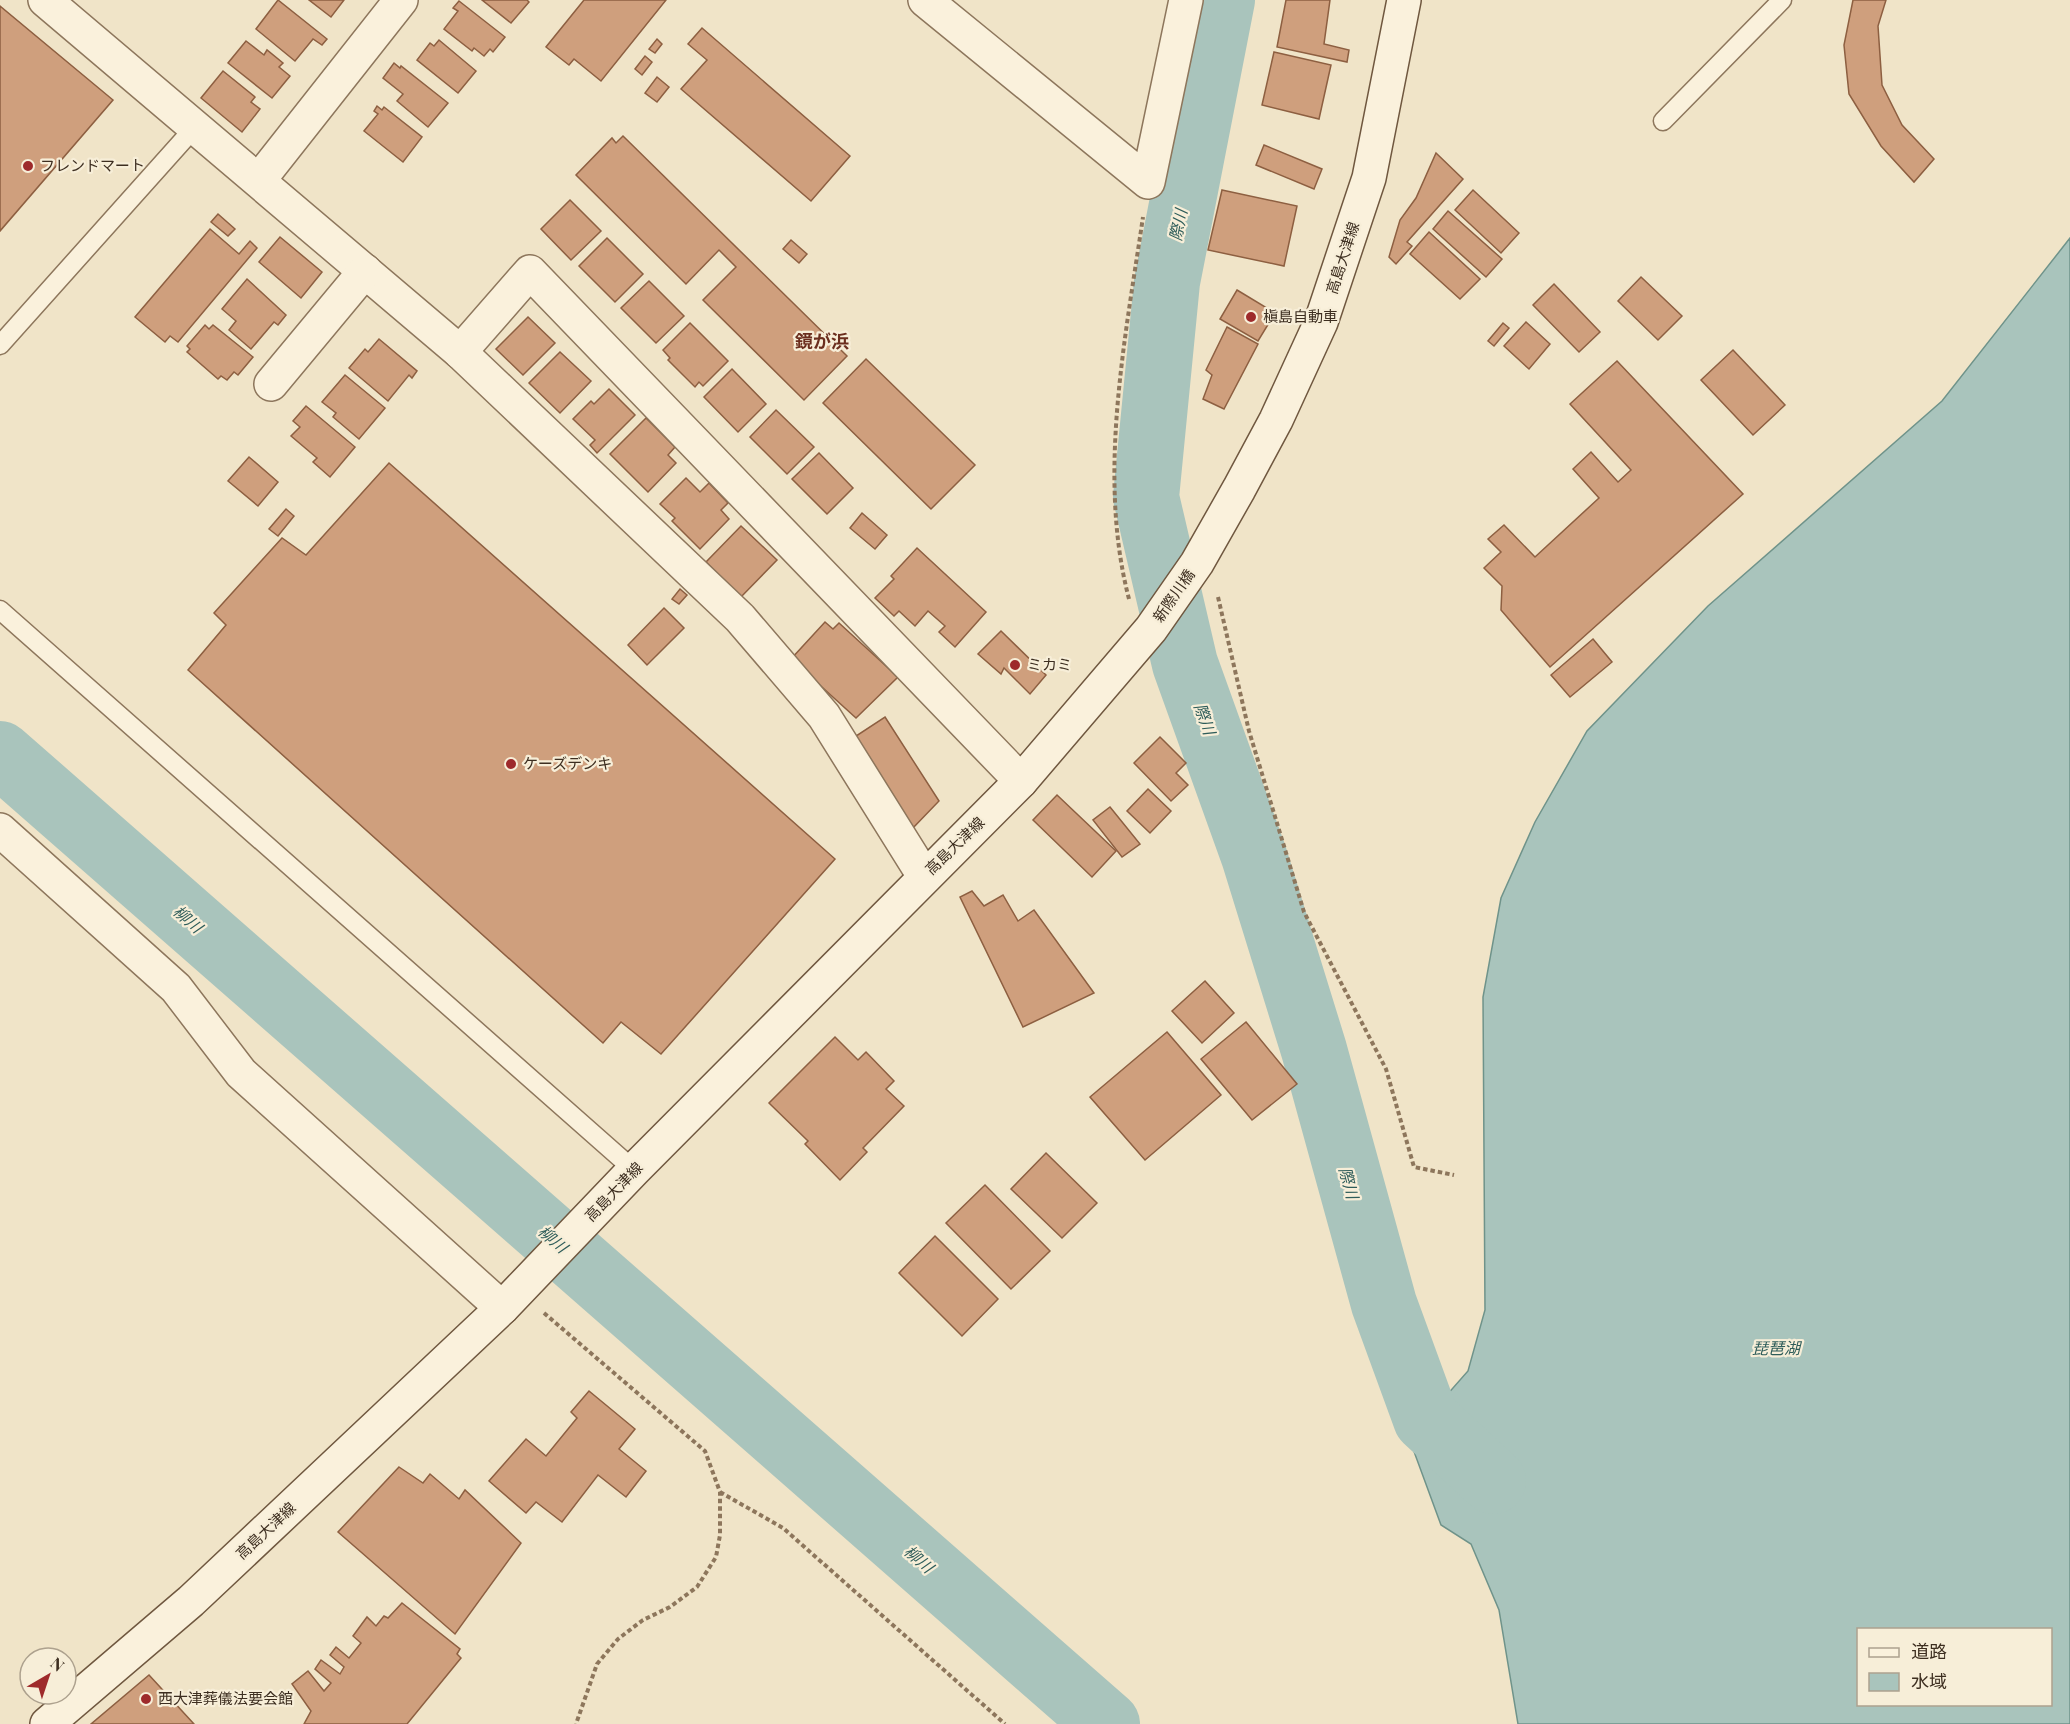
<svg xmlns="http://www.w3.org/2000/svg" width="2070" height="1724" viewBox="0 0 2070 1724" font-family="'Playfair Display','Noto Sans JP',serif">
<style>
.water{fill:#a9c4bc;stroke:#6f938a;stroke-width:1.5;fill-rule:evenodd}
.lines{fill:none;stroke-linecap:round;stroke-linejoin:round}
.river{stroke:#a9c4bc;stroke-width:66}
.building{fill:#cf9f7d;stroke:#8d5f41;stroke-width:1.5}
.lane-casing{stroke:#8d765c;stroke-width:21}
.street-casing{stroke:#8d765c;stroke-width:36}
.secondary-casing{stroke:#6f573f;stroke-width:36}
.path{stroke:#8d765c;stroke-width:4;stroke-dasharray:4.5 3;stroke-linecap:butt}
.lane{stroke:#faf1dc;stroke-width:18}
.street{stroke:#faf1dc;stroke-width:33}
.secondary{stroke:#faf1dc;stroke-width:33}
.poi-dot{fill:#9e2a2b;stroke:#f7eed8;stroke-width:2}
.labels{text-anchor:middle;stroke-width:4.5;stroke-linejoin:round;paint-order:stroke}
.poi-label{font-size:15px;fill:#3d2e20;stroke:#f7eed8;text-anchor:start}
.street-label{font-size:15px;fill:#3d2e20;stroke:#f7eed8}
.water-label{font-size:16px;font-style:italic;fill:#2f5d5a;stroke:#f7eed8}
.quarter-label{font-size:18px;font-weight:bold;fill:#6b2e1e;stroke:#f7eed8}
</style>
<rect width="100%" height="100%" fill="#f0e4c8"/>
<!-- water -->
<path class="water" d="M2070 238V1724H1518L1499 1610 1471 1544 1441 1525 1409 1438 1468 1371 1485 1310 1483 997 1501 898 1535 822 1587 731 1708 606 1942 401ZM1858 1630H2050V1704H1858Z"/>
<g class="lines">
<!-- river -->
<g class="river">
<polyline points="1222,0 1167,282 1146,497 1185,664 1254,856 1314,1050 1384,1304 1426,1419 1493,1481"/>
<polyline points="0,754 1107,1724"/>
</g>
</g>
<!-- building -->
<g class="building">
<polygon points="278,0 327,39 322,45 313,39 295,61 256,29"/>
<polygon points="309,0 344,0 331,17"/>
<polygon points="482,0 527,0 529,2 511,23"/>
<polygon points="584,0 666,0 601,81 574,59 569,65 546,47"/>
<polygon points="1286,0 1330,0 1324,44 1349,50 1347,62 1277,47"/>
<polygon points="1853,0 1886,0 1878,26 1882,85 1902,125 1934,159 1914,182 1881,146 1849,94 1844,45"/>
<polygon points="459,1 505,37 493,52 490,49 484,56 474,48 472,51 444,29 458,11 453,8"/>
<polygon points="0,6 113,100 0,231"/>
<polygon points="702,28 850,156 811,201 681,89 707,60 688,44"/>
<polygon points="657,39 662,44 655,53 649,49"/>
<polygon points="439,40 476,71 458,93 417,60 430,43 434,46"/>
<polygon points="246,41 264,55 267,50 283,63 279,67 290,76 272,98 228,63"/>
<polygon points="1274,52 1331,65 1319,119 1262,105"/>
<polygon points="645,56 652,62 642,75 635,69"/>
<polygon points="394,63 400,68 401,66 448,103 428,127 397,101 403,94 383,78"/>
<polygon points="223,71 255,97 251,102 260,109 242,132 201,98"/>
<polygon points="657,77 669,87 657,102 645,93"/>
<polygon points="377,106 382,110 384,107 422,137 403,162 364,131 378,114 374,111"/>
<polygon points="623,136 847,356 804,400 703,300 736,267 719,250 686,284 576,175 612,138 616,143"/>
<polygon points="1264,145 1322,169 1314,189 1256,165"/>
<polygon points="1436,153 1463,179 1407,242 1412,246 1396,264 1389,257 1400,220 1416,198"/>
<polygon points="1222,190 1297,206 1284,266 1208,250"/>
<polygon points="1473,190 1519,233 1501,253 1455,210"/>
<polygon points="570,200 601,231 571,260 541,229"/>
<polygon points="1448,211 1502,259 1486,277 1433,229"/>
<polygon points="218,214 235,229 228,236 211,222"/>
<polygon points="210,229 239,254 250,241 257,248 178,342 170,336 165,342 135,317"/>
<polygon points="1429,232 1480,279 1460,299 1410,254"/>
<polygon points="280,237 322,272 301,298 259,262"/>
<polygon points="607,238 643,274 615,302 579,266"/>
<polygon points="791,240 807,254 799,263 783,249"/>
<polygon points="1641,277 1682,316 1658,340 1618,301"/>
<polygon points="247,279 286,315 278,325 274,322 251,349 229,330 236,321 222,309"/>
<polygon points="649,281 684,316 656,343 621,308"/>
<polygon points="1554,284 1600,332 1579,352 1533,305"/>
<polygon points="1237,290 1275,313 1258,341 1220,319"/>
<polygon points="528,317 555,343 523,375 496,349"/>
<polygon points="1526,322 1550,344 1529,369 1504,346"/>
<polygon points="690,323 728,361 703,386 699,382 695,387 668,360 670,358 663,350"/>
<polygon points="1503,323 1509,328 1494,346 1488,341"/>
<polygon points="205,325 209,329 213,325 253,357 238,375 234,372 227,380 221,376 218,379 187,352 190,349 187,346"/>
<polygon points="1227,327 1258,344 1224,409 1203,399 1212,375 1206,370"/>
<polygon points="379,339 417,371 412,378 409,375 388,401 349,368 365,349 368,352"/>
<polygon points="1733,350 1785,405 1753,435 1701,380"/>
<polygon points="560,352 591,381 560,413 529,383"/>
<polygon points="866,359 975,465 931,509 823,403"/>
<polygon points="1617,361 1743,494 1550,667 1501,610 1502,586 1484,568 1501,552 1488,539 1504,525 1535,557 1599,498 1573,469 1591,452 1618,482 1631,470 1570,404"/>
<polygon points="732,369 766,404 738,432 704,397"/>
<polygon points="345,375 385,408 359,439 333,417 336,413 322,402"/>
<polygon points="609,389 635,415 597,453 590,445 595,440 573,419 591,401 594,404"/>
<polygon points="306,406 355,447 330,477 313,462 317,458 291,436 300,427 293,421"/>
<polygon points="776,410 814,447 787,474 750,437"/>
<polygon points="646,418 675,447 668,455 676,463 648,492 610,454"/>
<polygon points="819,453 853,488 827,514 792,479"/>
<polygon points="249,457 278,482 258,506 228,481"/>
<polygon points="389,463 835,859 661,1054 621,1022 603,1043 188,670 226,625 214,613 282,538 306,555"/>
<polygon points="686,478 700,492 709,483 728,503 721,510 729,519 700,549 672,521 675,518 660,504"/>
<polygon points="286,509 294,516 278,536 269,529"/>
<polygon points="862,513 887,535 875,549 850,528"/>
<polygon points="741,526 777,560 741,597 706,562"/>
<polygon points="917,548 986,612 955,647 939,632 945,626 928,611 915,626 899,611 894,616 875,598 894,579 891,576"/>
<polygon points="680,589 687,595 679,604 672,599"/>
<polygon points="664,608 684,628 647,665 628,645"/>
<polygon points="825,622 833,629 839,623 898,677 856,718 791,659"/>
<polygon points="1001,631 1046,675 1030,694 1004,668 1001,674 978,654"/>
<polygon points="1593,639 1612,662 1570,697 1551,675"/>
<polygon points="885,717 939,801 911,830 853,738"/>
<polygon points="1160,737 1186,763 1176,773 1188,785 1171,801 1134,763"/>
<polygon points="1148,789 1171,811 1150,833 1127,811"/>
<polygon points="1057,795 1116,851 1092,877 1033,820"/>
<polygon points="1110,807 1140,844 1122,857 1093,820"/>
<polygon points="972,891 984,906 1003,895 1018,921 1034,910 1094,993 1023,1027 960,897"/>
<polygon points="1205,981 1234,1013 1202,1043 1172,1011"/>
<polygon points="1246,1022 1297,1084 1252,1120 1201,1059"/>
<polygon points="1167,1032 1221,1095 1145,1160 1090,1097"/>
<polygon points="835,1037 858,1060 866,1052 894,1081 886,1089 904,1106 863,1148 867,1152 840,1180 805,1144 808,1141 769,1103"/>
<polygon points="1046,1153 1097,1203 1062,1238 1011,1189"/>
<polygon points="985,1185 1050,1251 1011,1289 946,1223"/>
<polygon points="935,1236 998,1299 962,1336 899,1273"/>
<polygon points="589,1391 635,1429 619,1449 646,1471 626,1497 598,1475 562,1522 536,1502 526,1513 489,1481 526,1439 546,1456 577,1418 571,1412"/>
<polygon points="399,1467 423,1483 430,1474 459,1499 465,1490 521,1543 455,1634 338,1532"/>
<polygon points="402,1603 460,1649 457,1654 461,1658 407,1724 304,1724 311,1711 292,1684 308,1671 324,1691 331,1683 315,1669 321,1660 340,1674 344,1667 330,1655 336,1647 349,1658 361,1643 353,1636 367,1617 376,1626 384,1616 388,1618"/>
<polygon points="149,1675 194,1724 91,1724"/>
</g>
<g class="lines">
<defs>
<g id="lane">
<polyline points="1663,121 1782,0"/>
<polyline points="0,345 195,127"/>
<polyline points="0,610 634,1170"/>
</g>
<g id="street">
<polyline points="45,0 460,352 740,618 824,716 924,876"/>
<polyline points="925,0 1148,182 1186,0"/>
<polyline points="259,180 401,0"/>
<polyline points="460,352 530,272 1021,781"/>
<polyline points="271,384 365,271"/>
<polyline points="0,830 176,988 241,1073 502,1308"/>
</g>
<polyline id="secondary" points="47,1724 191,1601 502,1308 634,1170 1021,781 1151,629 1197,563 1239,489 1276,420 1321,322 1369,178 1404,0"/>
</defs>
<!-- lane casing -->
<use href="#lane" class="lane-casing"/>
<!-- street casing -->
<use href="#street" class="street-casing"/>
<!-- secondary casing -->
<use href="#secondary" class="secondary-casing"/>
<!-- path -->
<g class="path">
<polyline points="1218,597 1249,731 1304,912 1386,1069 1414,1167 1454,1175"/>
<path d="M1129 599C1097 477 1125 340 1143 217"/>
<polyline points="544,1313 705,1451 720,1492 720,1535 716,1557 697,1587 670,1607 643,1620 618,1639 597,1664 576,1724"/>
<polyline points="720,1492 783,1528 1005,1724"/>
</g>
<!-- lane -->
<use href="#lane" class="lane"/>
<!-- street -->
<use href="#street" class="street"/>
<!-- secondary -->
<use href="#secondary" class="secondary"/>
</g>
<!-- markers -->
<g class="poi-dot">
<circle cx="28" cy="166" r="6"/>
<circle cx="1251" cy="317" r="6"/>
<circle cx="1015" cy="665" r="6"/>
<circle cx="511" cy="764" r="6"/>
<circle cx="146" cy="1699" r="6"/>
</g>
<g class="labels">
<!-- poi labels -->
<g class="poi-label">
<text x="40" y="171">フレンドマート</text>
<text x="1263" y="322">槇島自動車</text>
<text x="1027" y="670">ミカミ</text>
<text x="523" y="769">ケーズデンキ</text>
<text x="158" y="1704">西大津葬儀法要会館</text>
</g>
<!-- street labels -->
<g class="street-label">
<text transform="translate(1343 258) rotate(-72)" y="5">高島大津線</text>
<text transform="translate(1174 596) rotate(-55)" y="5">新際川橋</text>
<text transform="translate(955 846) rotate(-44)" y="5">高島大津線</text>
<text transform="translate(614 1192) rotate(-46)" y="5">高島大津線</text>
<text transform="translate(266 1531) rotate(-43)" y="5">高島大津線</text>
</g>
<!-- water labels -->
<g class="water-label">
<text transform="translate(1178 225) rotate(-79)" y="6">際川</text>
<text transform="translate(1205 719) rotate(70)" y="6">際川</text>
<text transform="translate(188 919) rotate(41)" y="6">柳川</text>
<text transform="translate(1349 1183) rotate(75)" y="6">際川</text>
<text transform="translate(553 1239) rotate(41)" y="6">柳川</text>
<text x="1776" y="1354">琵琶湖</text>
<text transform="translate(919 1559) rotate(41)" y="6">柳川</text>
</g>
<!-- quarter labels -->
<g class="quarter-label">
<text x="822" y="348">鏡が浜</text>
</g>
</g>
<!-- legend -->
<rect x="1857" y="1628" width="195" height="78" fill="#f7eed8" stroke="#ada18e" stroke-width="1.5"/>
<rect x="1869" y="1648" width="30" height="9" fill="#faf1dc" stroke="#ada18e" stroke-width="1.5"/>
<text x="1911" y="1658" font-size="18" fill="#3d2e20">道路</text>
<rect x="1869" y="1673" width="30" height="18" fill="#a9c4bc" stroke="#ada18e" stroke-width="1.5"/>
<text x="1911" y="1688" font-size="18" fill="#3d2e20">水域</text>
<!-- north arrow -->
<g transform="translate(48 1676) rotate(39)"><circle r="28" fill="#f7eed8" stroke="#ada18e" stroke-width="1.5"/>
<path d="M0-4.5L10 22L0 15L-10 22Z" fill="#9e2a2b"/>
<text y="-9" font-size="16" font-weight="bold" text-anchor="middle" fill="#3d2e20">N</text>
</g>
</svg>
